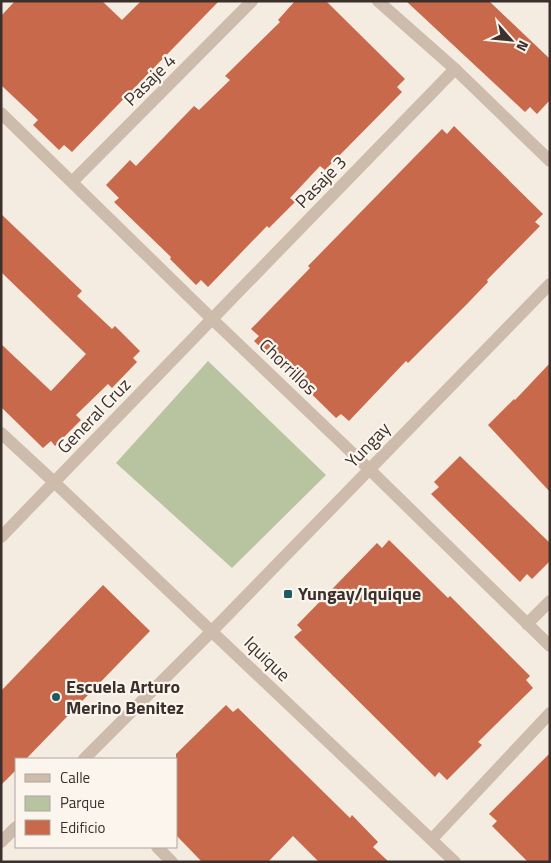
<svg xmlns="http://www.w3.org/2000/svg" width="551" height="863" viewBox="0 0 551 863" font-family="'Titillium Web',sans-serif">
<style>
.green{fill:#b8c4a0}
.building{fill:#c8694b}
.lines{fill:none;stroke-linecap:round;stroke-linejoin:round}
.pedestrian{stroke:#cdbbac;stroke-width:12}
.minor{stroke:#cdbbac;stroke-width:12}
.tertiary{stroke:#cdbbac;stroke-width:12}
.poi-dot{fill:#1f5a5e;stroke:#fbf5ee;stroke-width:2}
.labels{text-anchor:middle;stroke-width:4.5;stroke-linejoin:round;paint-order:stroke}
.street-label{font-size:18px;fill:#3b302b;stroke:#fbf5ee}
.poi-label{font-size:18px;font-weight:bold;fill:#3b302b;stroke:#fbf5ee;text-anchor:start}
</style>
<rect width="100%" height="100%" fill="#f4ebe1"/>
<!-- green -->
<polygon class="green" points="208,361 326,475 232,568 116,463"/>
<!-- building -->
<g class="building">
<polygon points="15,1 102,1 122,20 141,1 219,1 72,152 64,145 59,150 33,125 38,120 1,85 1,16"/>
<polygon points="295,1 326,1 405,79 397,87 402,92 325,170 320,166 290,198 295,202 269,228 267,226 208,287 201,280 196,285 170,259 171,257 114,202 119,198 106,185 130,160 136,166 194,106 199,110 230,80 225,76 280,22 278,20"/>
<polygon points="406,1 489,1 550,59 550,100 537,114 530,107 525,112"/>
<polygon points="454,126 543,214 535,222 540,226 487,280 488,282 468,303 408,363 406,361 349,421 341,414 336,418 282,365 280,366 254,341 259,336 251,329 310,268 308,266 442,129 447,134"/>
<polygon points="1,214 82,291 77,296 112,329 115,326 140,351 133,358 137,362 112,388 108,384 76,415 81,420 55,446 51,441 43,448 1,407 1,344 51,391 86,354 1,272"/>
<polygon points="550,363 550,492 488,425 514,399 515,400"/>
<polygon points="460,456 550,543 550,561 532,579 527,574 520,582 431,494 439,487 434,482"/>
<polygon points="389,540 448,598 450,596 530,676 526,680 533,688 478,742 482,745 447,780 439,772 435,777 294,637 302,630 297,625 377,543 382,548"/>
<polygon points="103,585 150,631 26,759 16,759 16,770 1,785 1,691"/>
<polygon points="226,705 233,712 238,708 350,818 352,815 378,842 373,847 389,862 319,862 293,836 268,862 202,862 176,835 176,754"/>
<polygon points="550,753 550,862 528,862 492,826 497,821 489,814"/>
</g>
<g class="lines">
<!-- pedestrian -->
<polyline class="pedestrian" points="432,839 550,713"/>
<!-- minor -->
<g class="minor">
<polyline points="378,1 455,69 550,161"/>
<polyline points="1,113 212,319 455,69"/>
<polyline points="72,182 252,1"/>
<polyline points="1,433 54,482"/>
<polyline points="369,469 550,646"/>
<polyline points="527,624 550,601"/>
<polyline points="84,759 212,631"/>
<polyline points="1,842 16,827"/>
<polyline points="157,847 172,862"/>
</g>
<!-- tertiary -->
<g class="tertiary">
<polyline points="54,482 455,862"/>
<polyline points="1,537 212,319 369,469"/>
<polyline points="212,631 550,284"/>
</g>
</g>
<!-- markers -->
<g class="poi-dot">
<rect x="283" y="589" width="10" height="10" rx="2.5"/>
<circle cx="56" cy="697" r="5"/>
</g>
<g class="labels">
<!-- street labels -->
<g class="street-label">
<text transform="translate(150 80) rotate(-45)" y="6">Pasaje 4</text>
<text transform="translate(321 182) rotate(-46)" y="6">Pasaje 3</text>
<text transform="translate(288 367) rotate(44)" y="6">Chorrillos</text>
<text transform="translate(94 416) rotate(-46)" y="6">General Cruz</text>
<text transform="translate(368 445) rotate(-46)" y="6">Yungay</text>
<text transform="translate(267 659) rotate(44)" y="6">Iquique</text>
</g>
<!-- poi labels -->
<g class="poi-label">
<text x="298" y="600">Yungay/Iquique</text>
<text x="66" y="693">Escuela Arturo<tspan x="66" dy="21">Merino Benitez</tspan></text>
</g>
</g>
<!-- border -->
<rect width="551" height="863" fill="none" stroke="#3b302b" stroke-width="5"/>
<!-- legend -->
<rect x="15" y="758" width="162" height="90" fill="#fbf5ee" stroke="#aea6a0"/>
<rect x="25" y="774" width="25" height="8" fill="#cdbbac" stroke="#aea6a0"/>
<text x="60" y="783" font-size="15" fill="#3b302b">Calle</text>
<rect x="25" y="796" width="25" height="15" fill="#b8c4a0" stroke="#aea6a0"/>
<text x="60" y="808" font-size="15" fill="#3b302b">Parque</text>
<rect x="25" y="820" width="25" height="15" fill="#c8694b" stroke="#aea6a0"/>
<text x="60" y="833" font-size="15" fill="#3b302b">Edificio</text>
<!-- north arrow -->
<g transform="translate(511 40) rotate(117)" stroke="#fbf5ee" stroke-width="4" paint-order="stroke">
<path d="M0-4L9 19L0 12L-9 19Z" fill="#3b302b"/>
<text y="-8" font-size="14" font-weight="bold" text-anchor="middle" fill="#3b302b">N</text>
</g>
</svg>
